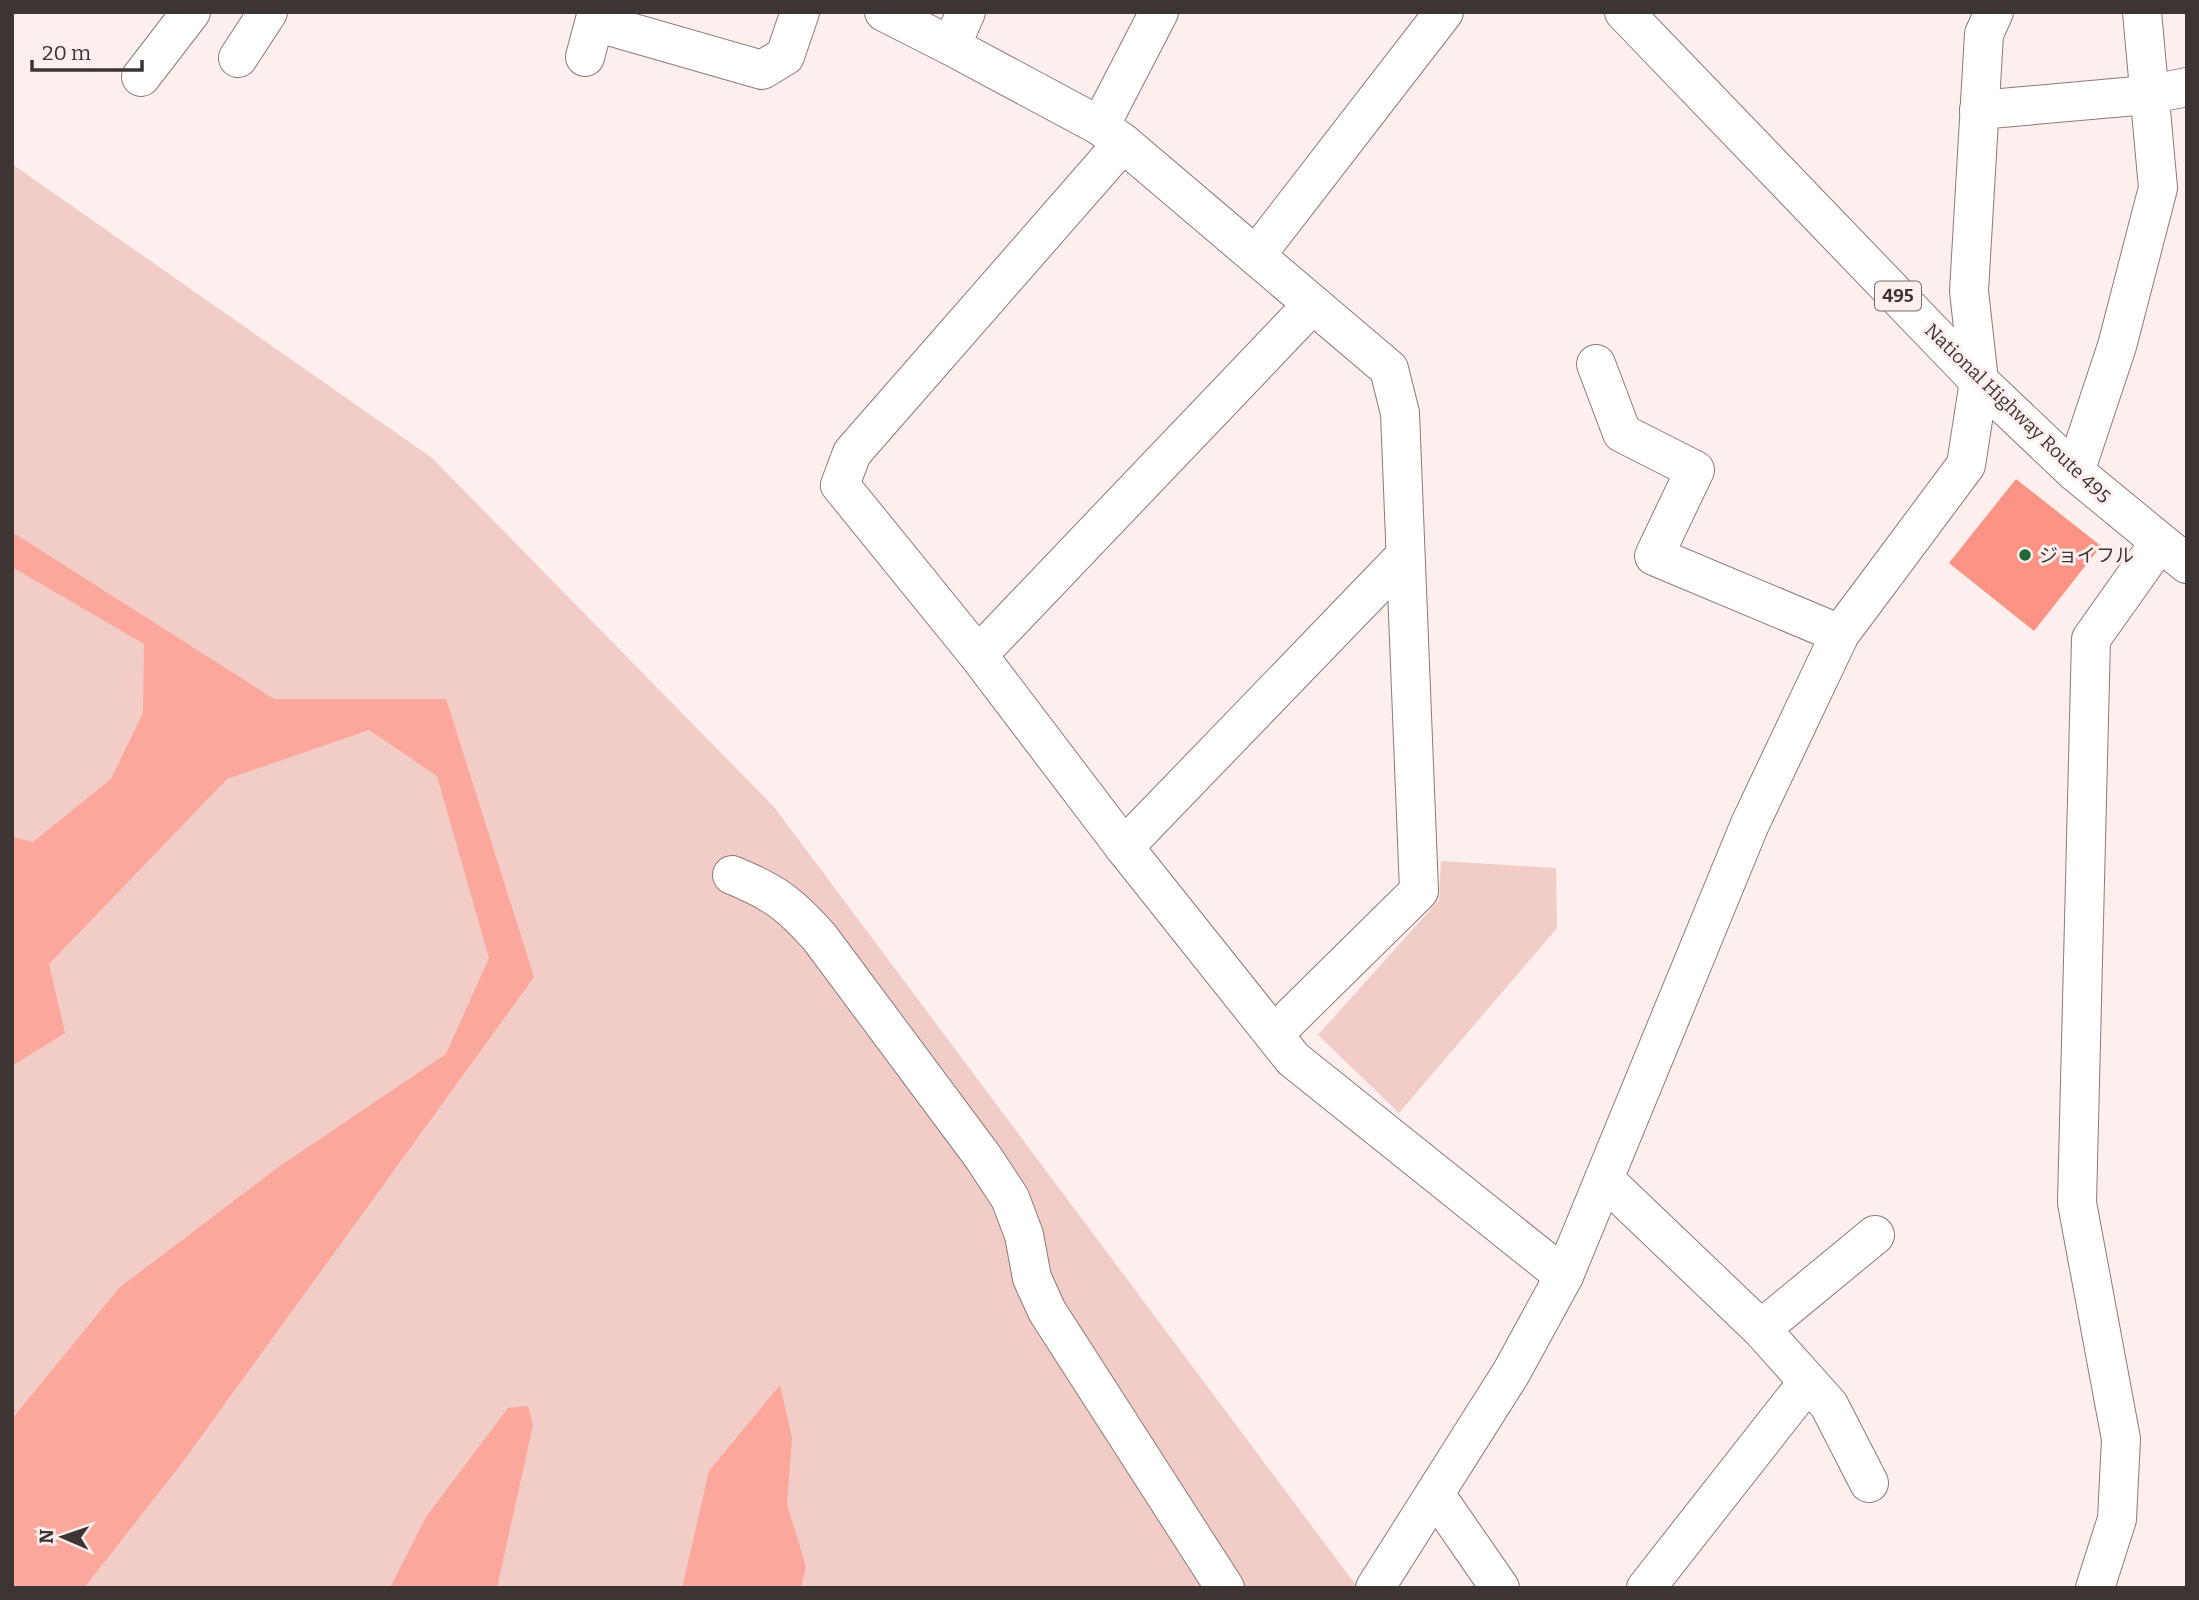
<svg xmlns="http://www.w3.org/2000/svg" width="2199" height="1600" viewBox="0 0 2199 1600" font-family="Bitter,'Noto Sans JP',serif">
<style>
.green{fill:#f2ccc6}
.forest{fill:#fba79b}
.building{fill:#fa9384}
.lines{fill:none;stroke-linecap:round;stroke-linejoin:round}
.minor-casing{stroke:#8d7a77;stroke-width:40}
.highway-casing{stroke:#8d7a77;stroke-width:40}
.minor{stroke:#fff;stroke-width:38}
.highway{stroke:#fff;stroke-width:38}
.poi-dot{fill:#206835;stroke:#fcefed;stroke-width:2.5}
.labels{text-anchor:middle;stroke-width:6;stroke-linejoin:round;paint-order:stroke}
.shield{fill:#fcefed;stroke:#766d6c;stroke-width:2}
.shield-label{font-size:18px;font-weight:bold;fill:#3d3534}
.street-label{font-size:19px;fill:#3d3534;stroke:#fcefed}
.poi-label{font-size:19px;fill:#3d3534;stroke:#fcefed;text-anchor:start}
</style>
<rect width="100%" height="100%" fill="#fcefed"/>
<!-- green -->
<g class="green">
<polygon points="12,164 432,458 774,807 1358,1588 12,1588"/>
<polygon points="1441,861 1556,868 1557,928 1399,1113 1318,1035 1439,900"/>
</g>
<!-- forest -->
<g class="forest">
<polygon points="12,532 274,699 446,699 534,977 182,1463 84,1588 12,1588 12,1419 119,1288 277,1168 446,1054 489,958 437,776 369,730 227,779 49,964 65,1033 12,1066 12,837 33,842 111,779 143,713 144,644 12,567"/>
<polygon points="780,1385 792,1438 787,1504 806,1567 801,1588 682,1588 709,1471"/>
<polygon points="528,1406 533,1425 497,1588 390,1588 426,1517 508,1408"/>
</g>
<!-- building -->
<polygon class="building" points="2016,479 2101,546 2034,631 1949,563"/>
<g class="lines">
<defs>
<g id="minor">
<polyline points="884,12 951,46"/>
<polyline points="966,12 951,46 1100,126 1123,143 1389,369 1400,413 1419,891 1274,1034"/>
<polyline points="595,22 762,70 785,56 800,12"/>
<polyline points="585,57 597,12"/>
<polyline points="238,58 268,12"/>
<polyline points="141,77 191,12"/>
<polyline points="1979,110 2147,95 2187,87"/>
<polyline points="1100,126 1159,12"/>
<polyline points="1123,143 852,453 840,485 978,655 1124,847 1293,1059 1564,1276"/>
<polyline points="1257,254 1444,12"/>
<polyline points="1596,364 1622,433 1695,470 1654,556 1840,634"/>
<polyline points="2075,472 2117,346 2158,188 2142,12"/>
<polyline points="978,655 1312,305"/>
<polyline points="1124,847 1403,558"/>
<path d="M732 875C774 892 790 904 820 938L983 1157 1010 1198 1024 1235 1032 1278 1047 1311 1225 1588"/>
<polyline points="1604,1179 1761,1329 1829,1405 1869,1483"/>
<polyline points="1761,1329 1875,1235"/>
<polyline points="1435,1494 1500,1588"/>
<polyline points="1375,1588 1511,1373 1564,1276 1750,824 1840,634 1966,465 1979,381 1969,291 1984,34 1994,12"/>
<polyline points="1646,1588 1807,1383"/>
<polyline points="2095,1588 2117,1519 2121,1439 2077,1203 2091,639 2159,543"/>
</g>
<polyline id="highway" points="1624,12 1979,381 2075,472 2187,564"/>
</defs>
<!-- minor casing -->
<use href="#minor" class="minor-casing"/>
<!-- highway casing -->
<use href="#highway" class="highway-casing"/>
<!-- minor -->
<use href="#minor" class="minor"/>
<!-- highway -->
<use href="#highway" class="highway"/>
</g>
<!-- markers -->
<circle class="poi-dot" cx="2025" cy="555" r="7"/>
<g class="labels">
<!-- shield labels -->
<rect class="shield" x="1875" y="281.5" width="46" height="29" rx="5"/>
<g class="shield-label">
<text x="1898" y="302">495</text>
</g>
<!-- street labels -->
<g class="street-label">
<text transform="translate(2018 413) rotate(44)" y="7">National Highway Route 495</text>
</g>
<!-- poi labels -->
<g class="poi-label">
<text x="2039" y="562">ジョイフル</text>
</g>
</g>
<!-- border -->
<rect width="2199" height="1600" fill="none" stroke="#3d3534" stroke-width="28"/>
<!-- north arrow -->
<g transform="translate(63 1537) rotate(272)" stroke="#fcefed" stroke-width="5" paint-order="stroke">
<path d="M0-5L12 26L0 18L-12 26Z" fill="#3d3534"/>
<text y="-10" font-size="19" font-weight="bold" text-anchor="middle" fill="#3d3534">N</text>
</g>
<!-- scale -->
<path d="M32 60v10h110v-10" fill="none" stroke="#3d3534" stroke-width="3.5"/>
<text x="42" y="60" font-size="21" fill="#3d3534" stroke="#fcefed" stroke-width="5" paint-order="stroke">20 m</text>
</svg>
